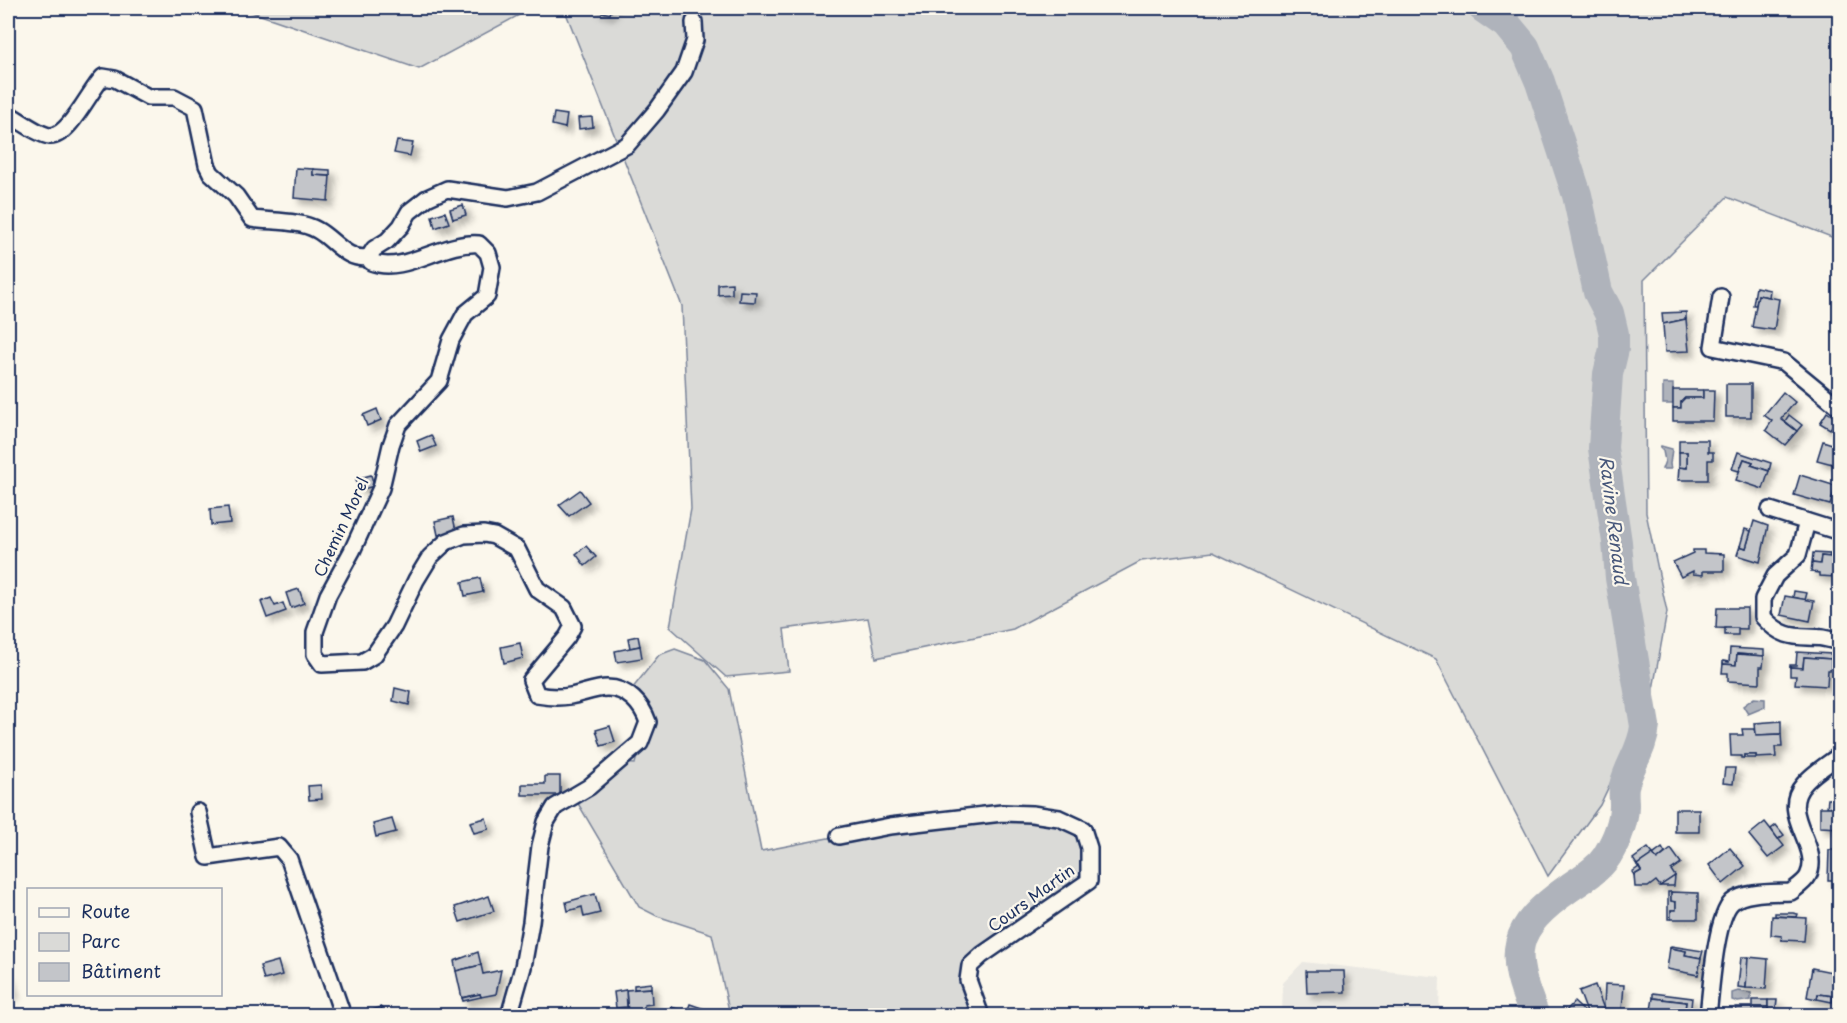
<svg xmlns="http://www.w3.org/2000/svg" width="1847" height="1023" viewBox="0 0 1847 1023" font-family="'Playpen Sans',sans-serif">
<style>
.built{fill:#eae8e2}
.green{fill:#dadad7;stroke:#7a849a;stroke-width:1.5}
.water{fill:#afb3bb;stroke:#747e96;stroke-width:1.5}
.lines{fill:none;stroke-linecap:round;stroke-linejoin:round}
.river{stroke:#afb3bb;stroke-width:30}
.building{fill:#c3c5c9;stroke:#1b2f5e;stroke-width:1.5;filter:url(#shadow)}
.street-casing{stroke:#1b2f5e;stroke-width:20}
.street{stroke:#fbf7ec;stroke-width:15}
.labels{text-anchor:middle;stroke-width:4.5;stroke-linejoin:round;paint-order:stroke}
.street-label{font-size:16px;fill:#1b2f5e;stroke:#fbf7ec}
.water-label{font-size:18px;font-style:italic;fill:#47577a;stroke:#fbf7ec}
</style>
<defs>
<filter id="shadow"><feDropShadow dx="5.5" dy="5.5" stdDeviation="3" flood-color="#0004"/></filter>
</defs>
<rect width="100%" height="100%" fill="#fbf7ec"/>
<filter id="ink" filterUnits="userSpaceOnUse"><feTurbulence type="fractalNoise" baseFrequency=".0167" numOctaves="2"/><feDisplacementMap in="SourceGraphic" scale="12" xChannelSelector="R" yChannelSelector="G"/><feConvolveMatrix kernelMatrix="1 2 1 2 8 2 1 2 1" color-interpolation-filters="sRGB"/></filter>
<g filter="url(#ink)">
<!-- built -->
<polygon class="built" points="1303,962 1440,977 1439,1015 1280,1016 1282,1014 1283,983"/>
<!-- green -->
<g class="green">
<polygon points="240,8 532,8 419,69"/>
<polygon points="564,8 1839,8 1839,240 1727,197 1644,280 1646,513 1667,612 1652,695 1600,805 1548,876 1436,659 1213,552 1141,561 1013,629 876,658 868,618 784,629 789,671 726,677 670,627 691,509 682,306"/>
<polygon points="675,649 705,660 729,689 761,851 890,826 1002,813 1083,829 1089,881 970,966 981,1015 730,1015 712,934 657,916 639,907 573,795 619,763 635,764 640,743 648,722 628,694 659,655"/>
</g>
<!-- water -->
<g class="water">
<rect x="1663" y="384" width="10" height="20"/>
<polygon points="1661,446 1672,449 1670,464 1671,469 1662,469 1665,461 1663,451 1660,448"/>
<polygon points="1754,698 1765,699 1765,707 1748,714 1743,706"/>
<polygon points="1738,991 1751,993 1751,1000 1738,1002 1732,1000 1732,993"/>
</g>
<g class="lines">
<!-- river -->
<path class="river" d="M1483 8 1506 24 1525 47 1540 82 1577 195 1598 292 1609 313 1614 334V349L1608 374 1603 448 1617 542 1620 578 1645 726C1643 749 1629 765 1624 786 1623 793 1624 798 1624 805 1624 822 1616 841 1607 856 1598 870 1582 879 1569 888 1511 929 1508 952 1535 1016"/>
</g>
<!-- building -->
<g class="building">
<polygon points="595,8 612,8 610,14 594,10"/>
<polygon points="554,113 567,115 565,128 552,125"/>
<polygon points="592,117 593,127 579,129 578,118"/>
<polygon points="397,141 413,143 410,156 394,153"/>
<polygon points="296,168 313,169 313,175 330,176 328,201 294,198"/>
<polygon points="313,169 330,170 330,176 313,175"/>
<polygon points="463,205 466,215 453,219 450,209"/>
<polygon points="445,212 449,223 435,228 432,216"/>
<polygon points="732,283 732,294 718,295 718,284"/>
<polygon points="1756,287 1770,290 1769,297 1758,295 1756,305 1753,305"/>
<polygon points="740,291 756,292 755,302 739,301"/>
<polygon points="1758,295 1779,299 1774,330 1752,327"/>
<polygon points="1686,312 1686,319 1663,324 1662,313"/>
<polygon points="1686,319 1689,351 1665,352 1663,324"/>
<rect x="1726" y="384" width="25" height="33"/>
<polygon points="1673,390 1703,390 1703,398 1685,398 1681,402 1681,408 1673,408"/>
<polygon points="1703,390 1714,390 1713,421 1673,421 1673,408 1681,408 1681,402 1685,398 1703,398"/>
<polygon points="1783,392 1795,402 1781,419 1797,431 1785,445 1766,430 1772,421 1764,415"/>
<polygon points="377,409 381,420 367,426 363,415"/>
<polygon points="1827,412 1837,419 1830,429 1820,423"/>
<polygon points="1789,415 1802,425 1797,431 1785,421"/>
<polygon points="431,435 436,446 421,452 417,441"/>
<polygon points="1679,440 1708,440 1708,452 1713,452 1713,460 1708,460 1708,480 1678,480 1679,467 1687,468 1687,452 1679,452"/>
<polygon points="1823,441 1835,445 1833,453 1840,455 1840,466 1817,460"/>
<polygon points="1835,445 1840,446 1840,455 1833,453"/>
<polygon points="1679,452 1687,452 1687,468 1679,467"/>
<polygon points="1738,452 1771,463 1769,471 1751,465 1753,462 1744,459 1739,471 1732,469"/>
<polygon points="1744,459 1753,462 1751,465 1769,471 1763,489 1736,480"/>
<polygon points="371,475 374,486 359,490 356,479"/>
<polygon points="1800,475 1836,486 1830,505 1794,495"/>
<polygon points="580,490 589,502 569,516 559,505"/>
<polygon points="228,507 230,523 211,525 210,509"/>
<polygon points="453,517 456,531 438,535 435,521"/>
<polygon points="1754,521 1768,526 1760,562 1737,555 1740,546 1746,548"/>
<polygon points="1745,529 1751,531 1746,548 1740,546"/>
<polygon points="586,546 596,557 585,566 576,554"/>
<polygon points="1693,550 1704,550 1704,553 1724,554 1724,571 1703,571 1703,575 1693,574 1693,571 1681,577 1673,562 1693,553"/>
<polygon points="1813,553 1830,554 1829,557 1821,556 1820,564 1812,563"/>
<polygon points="1821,556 1840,558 1840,575 1836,575 1836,577 1819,576 1819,573 1811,572 1812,563 1820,564"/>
<polygon points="480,578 483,592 465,596 462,582"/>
<polygon points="299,589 304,603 291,608 286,593"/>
<polygon points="1794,591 1807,593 1805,600 1793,597"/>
<polygon points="1785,596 1814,601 1810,621 1781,615"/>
<polygon points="271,598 275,606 283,603 286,611 267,618 261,602"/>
<polygon points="1717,608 1747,608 1747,629 1716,628"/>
<rect x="1725" y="628" width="13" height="7"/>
<polygon points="638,636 640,646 630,648 628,638"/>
<polygon points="520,643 523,658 504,663 501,647"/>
<polygon points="640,646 642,658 617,662 615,651"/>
<polygon points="1730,648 1764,650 1764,656 1737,654 1736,665 1723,664 1723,661 1729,662"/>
<polygon points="1797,652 1832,654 1831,659 1804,657 1803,668 1790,667 1790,665 1796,665"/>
<polygon points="1737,654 1764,656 1763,667 1760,667 1760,683 1728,681 1728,673 1722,673 1723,664 1736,665"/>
<polygon points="1804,657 1831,659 1831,670 1828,670 1827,686 1795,684 1796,676 1790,676 1790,667 1803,668"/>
<polygon points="395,688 411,692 409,705 393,701"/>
<polygon points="1781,721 1781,734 1756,735 1755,723"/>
<polygon points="610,726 615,742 601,746 596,730"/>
<polygon points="1742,729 1755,729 1756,735 1781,734 1782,747 1775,747 1776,757 1756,758 1756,755 1744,755 1744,758 1741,758 1741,756 1731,756 1730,735 1743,735"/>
<rect x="1744" y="755" width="12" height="3"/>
<polygon points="1725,768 1735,768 1733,784 1723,783"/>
<polygon points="545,776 560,776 560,795 522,795 522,784 545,784"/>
<polygon points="321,785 322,799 309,800 308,786"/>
<polygon points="1828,799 1840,799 1840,807 1827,807"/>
<polygon points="1820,807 1840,807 1840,828 1820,827"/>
<rect x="1675" y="809" width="24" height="23"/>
<polygon points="486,818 489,829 474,833 470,822"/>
<polygon points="392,819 396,832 376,837 373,824"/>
<polygon points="1765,822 1784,846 1768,858 1749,835"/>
<polygon points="1776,825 1784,835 1778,839 1771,829"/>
<polygon points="1648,848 1653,854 1637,865 1633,859"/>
<polygon points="1662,848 1665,853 1657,860 1653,855"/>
<polygon points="1730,848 1745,866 1723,884 1709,865"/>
<polygon points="1671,849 1681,863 1671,870 1675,876 1660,886 1656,881 1648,887 1635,887 1634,875 1641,871 1637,865 1653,854 1657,860"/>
<polygon points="1829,850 1840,850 1840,880 1828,880"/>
<polygon points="1639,867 1641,871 1634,875 1632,872"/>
<polygon points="1675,876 1674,886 1660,886"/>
<polygon points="1668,892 1671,892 1671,901 1676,902 1676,910 1671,910 1671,919 1668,919"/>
<polygon points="1671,892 1698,893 1698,919 1671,919 1671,910 1676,910 1676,902 1671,901"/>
<polygon points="595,894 600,913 584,917 582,907 568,911 566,902"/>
<polygon points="489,896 494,911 460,922 455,907"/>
<polygon points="1775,913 1793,913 1798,914 1797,917 1775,916"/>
<polygon points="1772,916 1806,918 1804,941 1781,940 1782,936 1771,935"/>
<polygon points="1671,946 1703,951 1701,958 1685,955 1686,951 1670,948"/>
<polygon points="1670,948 1686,951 1685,955 1701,958 1698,975 1667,969"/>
<polygon points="478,952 481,965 456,971 454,961"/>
<polygon points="1741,957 1748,957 1746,988 1738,987"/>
<polygon points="1748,957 1768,959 1766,989 1746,988"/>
<polygon points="278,961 282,975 264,980 260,966"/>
<polygon points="481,965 483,974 501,970 496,994 481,997 480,994 462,998 456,971"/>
<polygon points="1812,968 1837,973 1833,996 1818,994 1817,999 1807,997"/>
<polygon points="1306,971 1344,971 1345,992 1307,993"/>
<polygon points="8,974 13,993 8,995"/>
<polygon points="651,983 651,988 634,989 634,985"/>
<polygon points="1605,984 1624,985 1622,1010 1604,1009"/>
<polygon points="1595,985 1604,1009 1588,1015 1579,991"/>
<polygon points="651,988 652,1004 644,1005 644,1010 628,1012 626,990"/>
<polygon points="626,990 627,1007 616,1008 614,992"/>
<polygon points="1653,993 1692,998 1690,1016 1684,1016 1686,1002 1653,998"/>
<polygon points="480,994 481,997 463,1001 462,998"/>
<polygon points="1818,994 1833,996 1832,1002 1817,999"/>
<polygon points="1653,998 1686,1002 1684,1016 1650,1016"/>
<rect x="1753" y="1000" width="15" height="7"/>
<polygon points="1768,1000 1777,1000 1775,1016 1768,1016"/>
<polygon points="1574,1002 1588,1015 1587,1016 1569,1016 1565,1012"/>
<polygon points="690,1004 722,1015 722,1016 668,1016 671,1007 687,1012"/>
<polygon points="381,1007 384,1016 367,1016 366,1012"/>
<rect x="1736" y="1007" width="32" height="9"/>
</g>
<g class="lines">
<defs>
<g id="street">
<path d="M8 114C18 119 39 135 50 136 69 137 90 90 103 77L115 79 148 97H174L195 108 207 165 211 173 236 196 252 219C272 222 299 220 317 230 334 239 347 262 369 257"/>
<polyline points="1721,297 1713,347 1784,362 1840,408"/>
<polyline points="1770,510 1840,532"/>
<path d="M1807 522 1798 555 1775 576 1763 599V617C1791 649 1809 629 1840 643"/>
<polyline points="198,812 208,857 279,847 289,859 343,1016"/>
<polyline points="839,836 890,826 1002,813 1032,814 1059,818 1083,829 1089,848 1089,881 982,955 970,966 968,980 981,1016"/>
<path d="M509 1016 523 967 531 922 540 846 546 822 555 807 589 787 640 743 648 722C642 705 628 688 607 688 595 688 582 694 570 696 558 698 548 697 537 695L531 680 567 637 573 626 564 608 537 589 517 549 494 536 484 534 464 535 446 542 430 557 416 580 394 626 374 655 362 662 322 664 315 654V632L328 595 352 551 381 488 391 445 398 425 439 381 451 340 465 314 487 296 492 267 488 253 479 244C442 241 405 275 371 262L369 257 374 249 387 241 401 226 409 212 427 198 447 189 508 198 537 192 627 145 657 110 684 72 695 40 694 22"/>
<path d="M1708 1016C1711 991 1715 918 1732 902 1745 891 1775 893 1791 892 1796 888 1805 882 1808 876 1823 846 1777 814 1804 784 1813 773 1828 764 1840 755"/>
</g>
</defs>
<!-- street casing -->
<use href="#street" class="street-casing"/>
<!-- street -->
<use href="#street" class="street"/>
</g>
</g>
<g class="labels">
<!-- street labels -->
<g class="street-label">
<text transform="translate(341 527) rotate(-65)" y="6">Chemin Morel</text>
<text transform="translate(1031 898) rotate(-36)" y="6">Cours Martin</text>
</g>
<!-- water labels -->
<g class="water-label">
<text transform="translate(1613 520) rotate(83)" y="6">Ravine Renaud</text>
</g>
</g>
<!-- margin -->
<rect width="1847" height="1023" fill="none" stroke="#fbf7ec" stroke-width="30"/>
<rect x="15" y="15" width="1817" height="993" fill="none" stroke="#1b2f5e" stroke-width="2" filter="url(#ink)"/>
<!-- legend -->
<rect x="27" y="888" width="195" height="108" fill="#fbf7ec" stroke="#a1a7b3" stroke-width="1.5"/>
<rect x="39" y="908" width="30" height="9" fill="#fbf7ec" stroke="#a1a7b3" stroke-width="1.5"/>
<text x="81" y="918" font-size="18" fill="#1b2f5e">Route</text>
<rect x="39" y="933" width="30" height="18" fill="#dadad7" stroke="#a1a7b3" stroke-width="1.5"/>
<text x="81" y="948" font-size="18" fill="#1b2f5e">Parc</text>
<rect x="39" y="963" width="30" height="18" fill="#c3c5c9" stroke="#a1a7b3" stroke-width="1.5"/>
<text x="81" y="978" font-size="18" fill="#1b2f5e">Bâtiment</text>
</svg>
